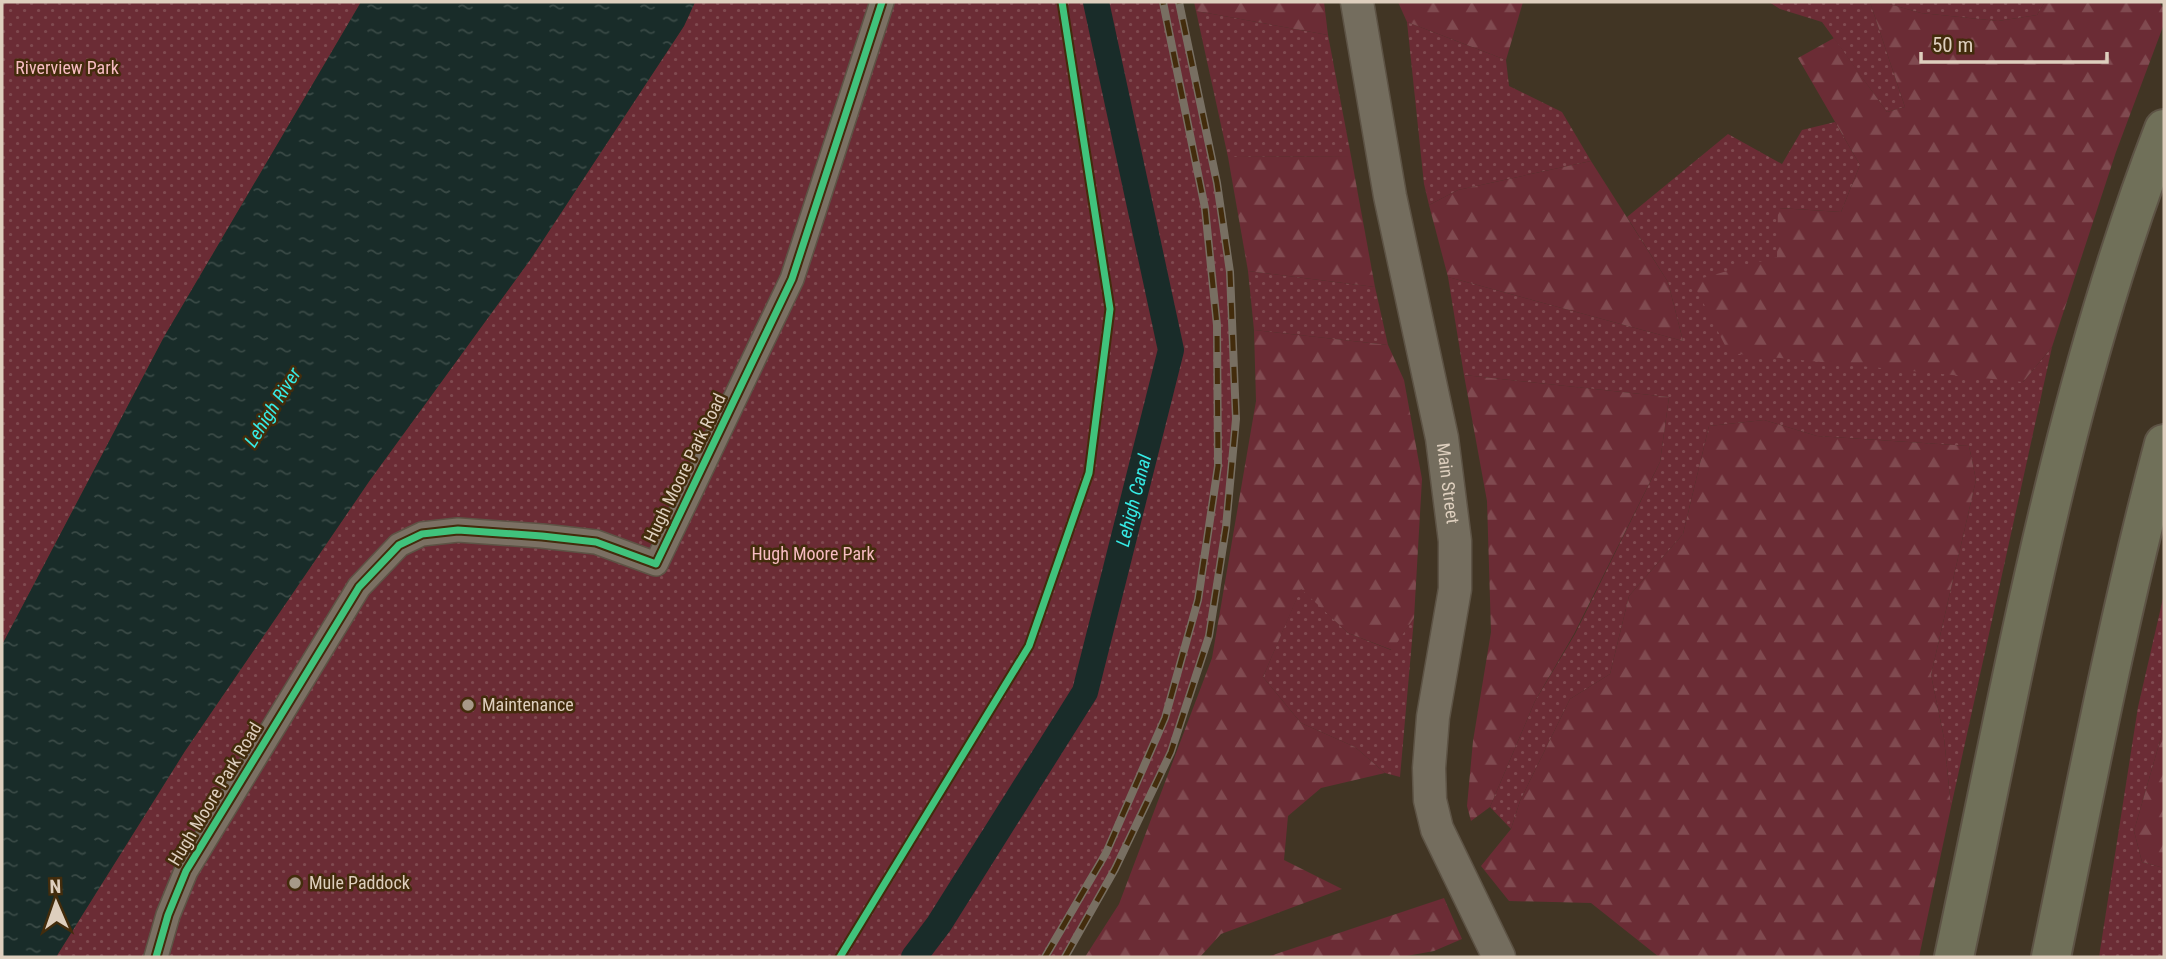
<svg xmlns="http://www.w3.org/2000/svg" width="2166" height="959" viewBox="0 0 2166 959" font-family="'Roboto Condensed',sans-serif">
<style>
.grass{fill:url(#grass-dots)}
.forest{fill:url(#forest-firs)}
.water{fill:url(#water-ripples)}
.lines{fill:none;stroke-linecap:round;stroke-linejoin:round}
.canal{stroke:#192c29;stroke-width:26}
.street-casing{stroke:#5d5345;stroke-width:26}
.secondary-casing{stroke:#5d5345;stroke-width:35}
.highway-casing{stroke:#5d5345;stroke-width:42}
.street{stroke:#7b7063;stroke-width:23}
.secondary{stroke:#746d5e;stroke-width:32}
.highway{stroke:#707059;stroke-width:38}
.rail-casing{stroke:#786f62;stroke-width:8}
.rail{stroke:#432c0c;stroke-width:5;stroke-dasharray:16;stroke-linecap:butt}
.cycleway-casing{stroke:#432c0c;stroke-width:11}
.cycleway{stroke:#40c37c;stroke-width:7}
.poi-dot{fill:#a79988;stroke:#432c0c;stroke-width:2.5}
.labels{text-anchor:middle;stroke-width:5;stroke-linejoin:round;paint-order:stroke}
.park-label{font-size:18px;fill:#f7bcc2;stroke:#432c0c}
.street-label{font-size:18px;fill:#decfbe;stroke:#432c0c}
.poi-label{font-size:18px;fill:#decfbe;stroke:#432c0c;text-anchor:start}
.water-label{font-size:19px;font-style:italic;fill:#36ebe6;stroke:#432c0c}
</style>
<defs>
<pattern id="grass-dots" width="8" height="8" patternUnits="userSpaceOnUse" patternTransform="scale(1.75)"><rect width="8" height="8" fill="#6b2c35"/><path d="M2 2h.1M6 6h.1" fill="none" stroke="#804a50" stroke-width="1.8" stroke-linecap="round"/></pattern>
<pattern id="forest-firs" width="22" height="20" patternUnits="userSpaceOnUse" patternTransform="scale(1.75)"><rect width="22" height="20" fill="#6b2c35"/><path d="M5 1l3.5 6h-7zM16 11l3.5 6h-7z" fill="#804a50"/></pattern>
<pattern id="water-ripples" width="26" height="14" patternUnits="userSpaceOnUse" patternTransform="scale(1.75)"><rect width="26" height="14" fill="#192c29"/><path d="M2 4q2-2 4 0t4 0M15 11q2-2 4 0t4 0" fill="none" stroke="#3a4a46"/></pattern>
</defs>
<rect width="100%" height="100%" fill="#413524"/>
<!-- grass -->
<g class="grass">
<polygon points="2,2 361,2 164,337 2,645"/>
<polygon points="695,2 1179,2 1217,183 1230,272 1236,419 1226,527 1209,636 1171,752 1115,869 1065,957 56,957 185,751 370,480 530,260 684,26"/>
<polygon points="1769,2 1870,2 1905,107 1887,112 1822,22 1780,9"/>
<polygon points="1882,2 2045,2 2037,15 1998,21 1921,13"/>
<polygon points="1196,11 1328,35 1351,156 1228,157"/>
<polygon points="1407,22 1506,60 1509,86 1562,112 1591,161 1458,190 1429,205 1424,184"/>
<polygon points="1835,122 1860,165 1841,212 1779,208 2023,382 2052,347 1951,807 1944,738 1931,675 1976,480 1969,446 1817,436 1764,420 1709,426 1683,534 1629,596 1610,674 1570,699 1520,801 1511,829 1490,807 1535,701 1575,634 1660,462 1669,397 1464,375 1448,277 1683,341 1668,282 1627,217 1728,134 1782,164 1802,130"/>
<polygon points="1248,271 1375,287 1388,345 1254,330"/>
<polygon points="1301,588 1348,633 1391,650 1414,618 1400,777 1385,773 1355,747 1301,723 1263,677"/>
<polygon points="2164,594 2164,727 2134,831 2142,862 2164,868 2164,957 2099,957 2138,707"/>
</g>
<!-- forest -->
<g class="forest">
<polygon points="1194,2 1324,2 1328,35 1196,11"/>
<polygon points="1398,2 1523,2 1506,60 1407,22"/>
<polygon points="1870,2 1882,2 1921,13 1998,21 2037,15 2045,2 2159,2 2164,9 2164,24 2116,152 2052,347 2023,382 1729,353 1692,281 1777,257 1778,208 1841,212 1860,165 1798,58 1834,38 1887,112 1905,107"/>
<polygon points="1351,156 1375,287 1248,271 1228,157"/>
<polygon points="1591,161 1668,282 1683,341 1448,277 1429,205 1458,190"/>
<polygon points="1254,330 1388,345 1404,380 1422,479 1414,618 1392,650 1348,633 1301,589 1263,677 1301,723 1355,747 1385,773 1321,788 1288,816 1284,860 1342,889 1221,934 1200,957 1085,957 1119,904 1212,658 1256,401"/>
<polygon points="1464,375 1669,397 1660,462 1574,634 1535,701 1490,807 1471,821 1467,806 1473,741 1491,632 1487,501"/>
<polygon points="1764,420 1817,436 1969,446 1976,480 1931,675 1944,738 1951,807 1919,957 1659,957 1591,903 1509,901 1481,866 1511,829 1520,801 1570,699 1610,674 1629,596 1683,534 1709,426"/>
<polygon points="2164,727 2164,868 2142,862 2134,831"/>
<polygon points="1444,898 1462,939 1434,951 1401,957 1267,957"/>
</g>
<!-- water -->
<polygon class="water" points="361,2 695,2 684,26 530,260 370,480 185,751 56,957 2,957 2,645 164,337"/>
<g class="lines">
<!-- canal -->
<path class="canal" id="s1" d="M914 957 939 924 1085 692 1171 350 1096 2"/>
<defs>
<polyline id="street" points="156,957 168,915 186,871 359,587 399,545 422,534 458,530 542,536 596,542 656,564 792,279 882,2"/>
<g id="secondary">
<path id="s2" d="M1357 2 1390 196 1442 438 1455 541V589L1433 717 1429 768 1430 800 1437 829 1499 957"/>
</g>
<g id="highway">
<path d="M1954 957C2013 679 2061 395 2164 129"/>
<path d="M2051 957C2086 786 2119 613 2164 444"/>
</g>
</defs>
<!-- street casing -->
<use href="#street" class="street-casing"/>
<!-- secondary casing -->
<use href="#secondary" class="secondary-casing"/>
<!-- highway casing -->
<use href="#highway" class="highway-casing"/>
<!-- street -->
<use href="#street" class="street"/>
<!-- secondary -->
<use href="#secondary" class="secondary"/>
<!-- highway -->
<use href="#highway" class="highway"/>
<defs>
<g id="rail">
<polyline points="1045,957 1106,853 1165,718 1198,600 1218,466 1217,325 1205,208 1163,2"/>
<polyline points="1065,957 1115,869 1171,752 1209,636 1226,527 1236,419 1230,272 1217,183 1179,2"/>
</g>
</defs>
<!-- rail casing -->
<use href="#rail" class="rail-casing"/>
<!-- rail -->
<use href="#rail" class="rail"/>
<defs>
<g id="cycleway">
<polyline points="156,957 168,915 186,871 359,587 399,545 422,534 458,530 542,536 596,542 656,564 792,279 882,2"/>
<polyline points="840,957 1029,646 1089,473 1110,309 1062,2"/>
</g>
</defs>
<!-- cycleway casing -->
<use href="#cycleway" class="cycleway-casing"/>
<!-- cycleway -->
<use href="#cycleway" class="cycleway"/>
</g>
<!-- markers -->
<g class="poi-dot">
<circle cx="468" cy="705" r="7"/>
<circle cx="295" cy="883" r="7"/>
</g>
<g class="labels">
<!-- park labels -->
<g class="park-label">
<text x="67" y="74">Riverview Park</text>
<text x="813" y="560">Hugh Moore Park</text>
</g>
<!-- street labels -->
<g class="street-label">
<text transform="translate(685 468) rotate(-64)" y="6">Hugh Moore Park Road</text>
<text dy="6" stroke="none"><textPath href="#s2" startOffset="490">Main Street</textPath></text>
<text transform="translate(215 794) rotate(-59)" y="6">Hugh Moore Park Road</text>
</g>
<!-- poi labels -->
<g class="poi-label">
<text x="482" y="711">Maintenance</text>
<text x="309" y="889">Mule Paddock</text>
</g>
<!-- water labels -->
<g class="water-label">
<text transform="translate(272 407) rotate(-58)" y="7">Lehigh River</text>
<text dy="7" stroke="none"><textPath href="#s1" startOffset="513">Lehigh Canal</textPath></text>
</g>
</g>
<!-- border -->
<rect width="2166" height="959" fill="none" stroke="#decfbe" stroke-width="7"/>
<!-- north arrow -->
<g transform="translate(56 903) rotate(358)" stroke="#432c0c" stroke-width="5" paint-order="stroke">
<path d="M0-5L12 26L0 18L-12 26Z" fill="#decfbe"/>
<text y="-10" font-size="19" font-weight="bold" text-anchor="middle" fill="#decfbe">N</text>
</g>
<!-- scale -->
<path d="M1921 52v10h186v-10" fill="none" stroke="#decfbe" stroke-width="3.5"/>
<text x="1932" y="52" font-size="21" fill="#decfbe" stroke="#432c0c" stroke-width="5" paint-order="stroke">50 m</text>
</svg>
